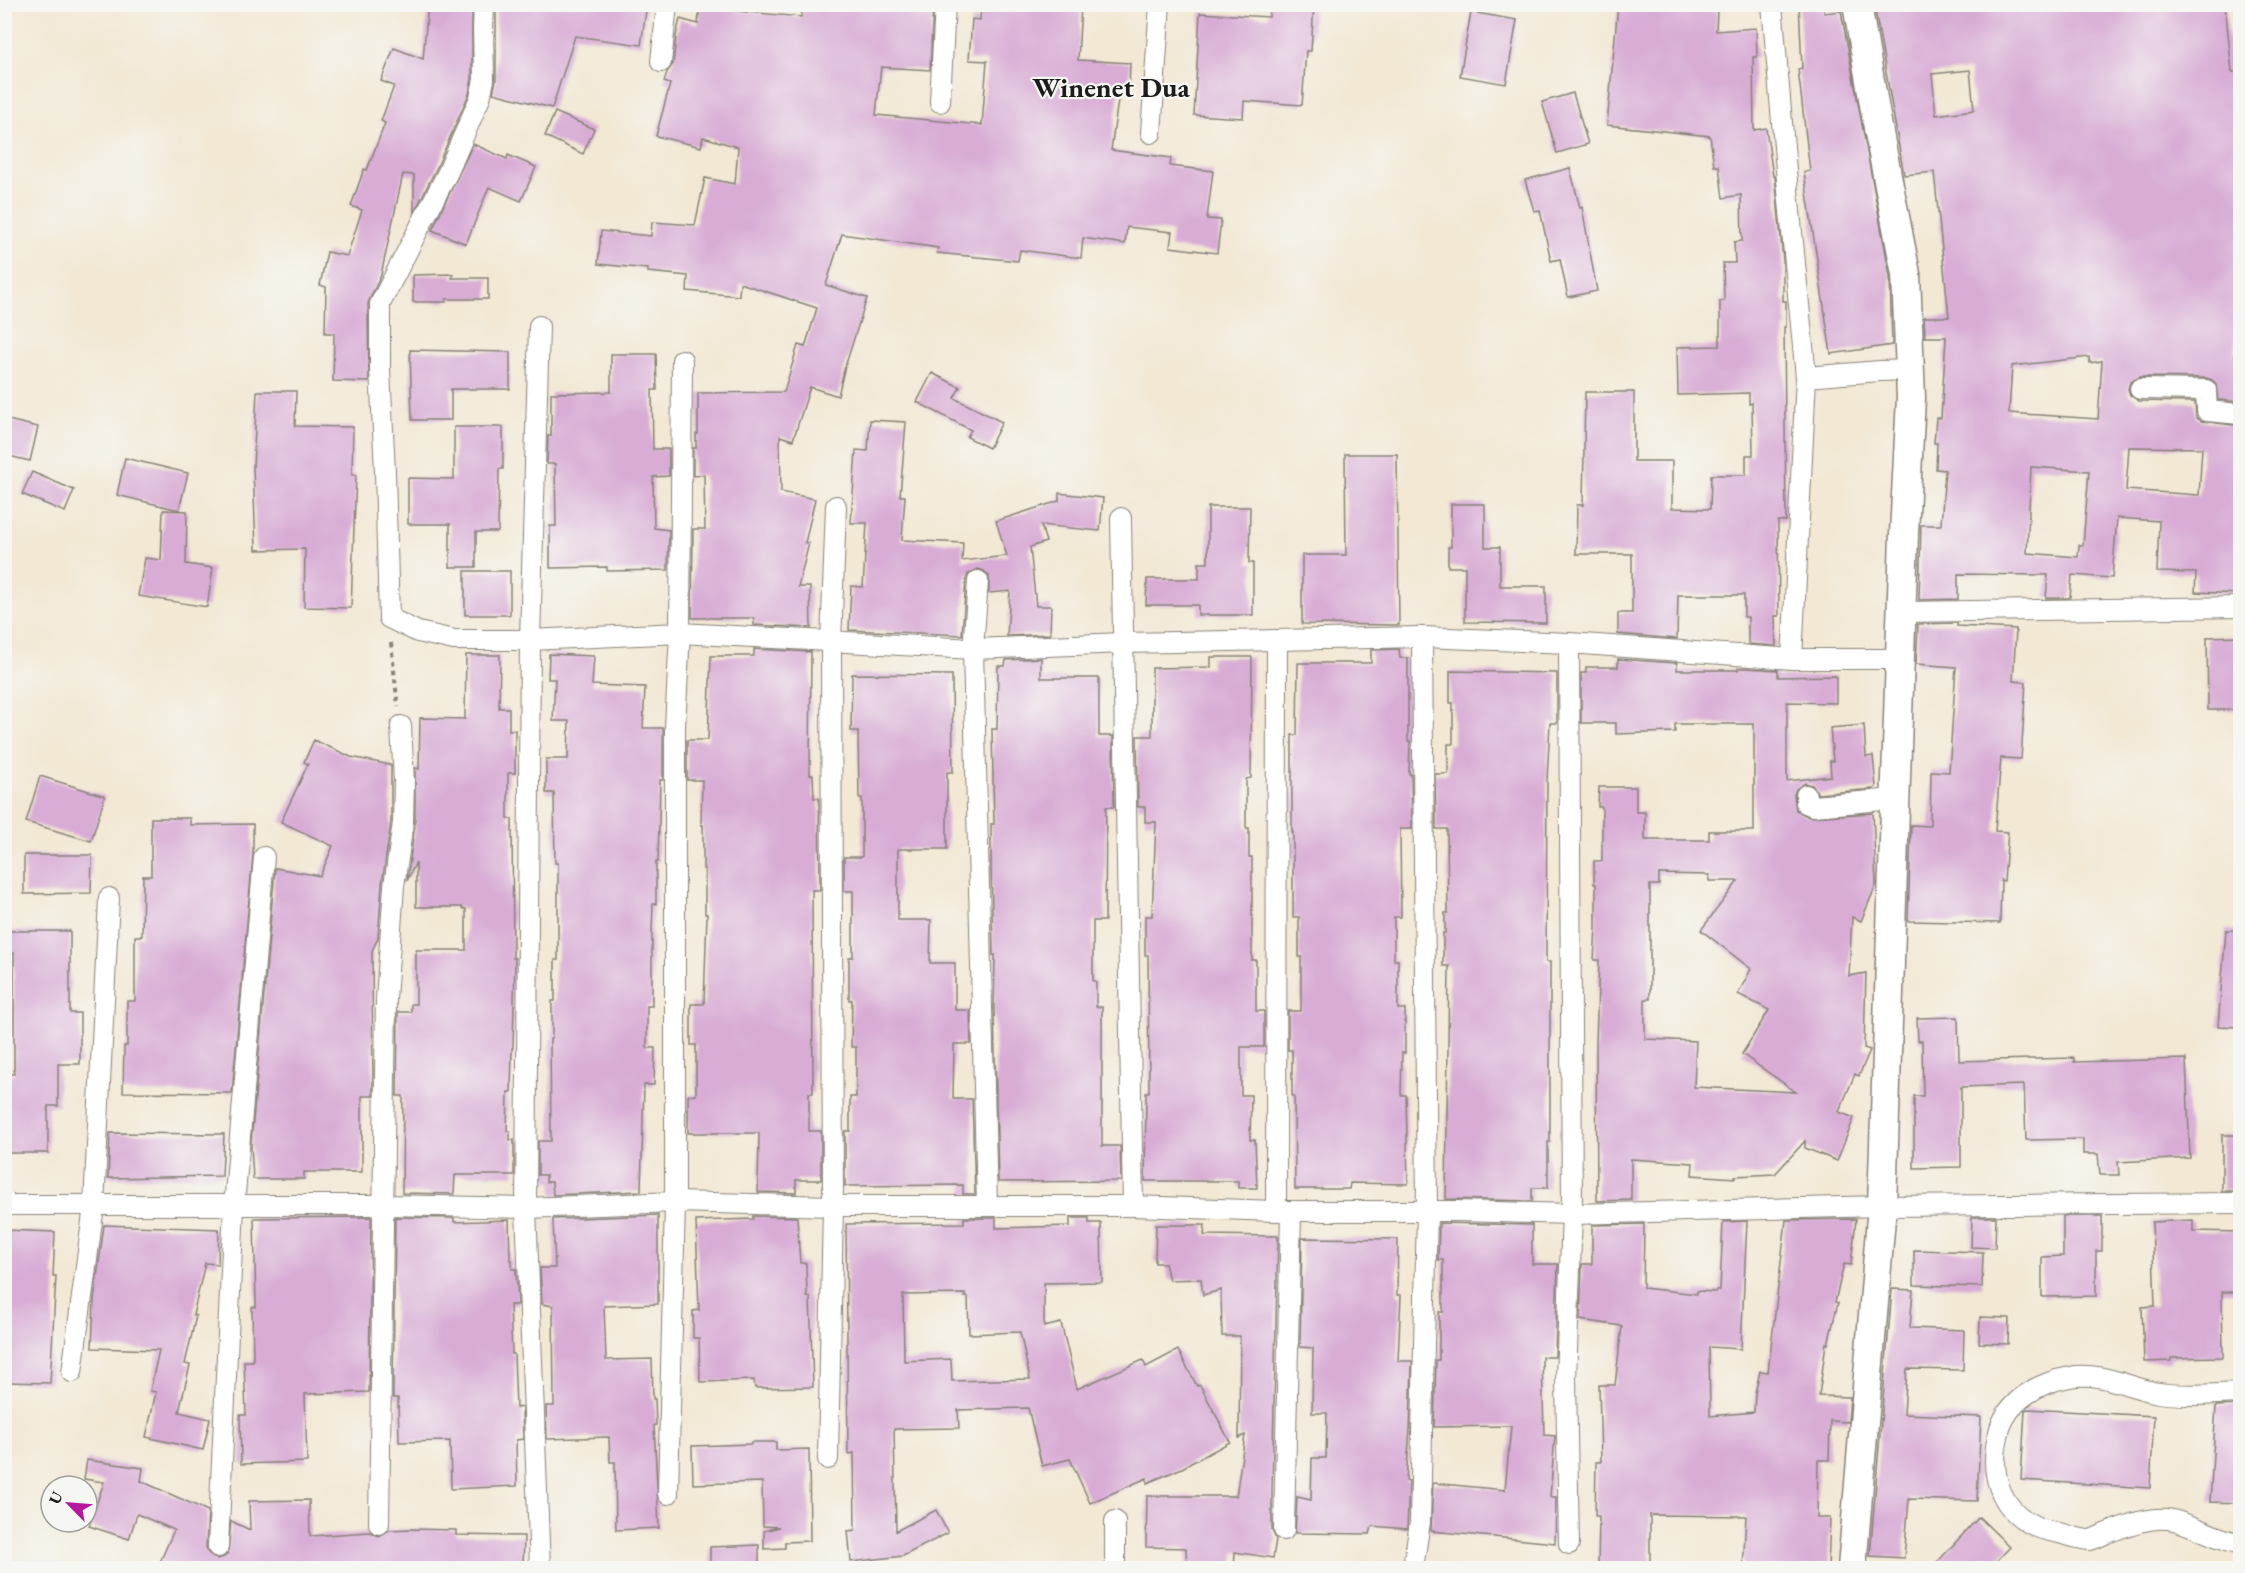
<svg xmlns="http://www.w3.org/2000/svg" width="2245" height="1573" viewBox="0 0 2245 1573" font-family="'EB Garamond',serif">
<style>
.building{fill:#d8acd5;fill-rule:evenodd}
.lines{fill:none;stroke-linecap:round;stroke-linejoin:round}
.street-casing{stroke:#878278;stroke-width:22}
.secondary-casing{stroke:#878278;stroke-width:31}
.path{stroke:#878278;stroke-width:4;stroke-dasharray:4.5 4.5;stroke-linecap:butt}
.street{stroke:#fff;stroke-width:20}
.secondary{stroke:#fff;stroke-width:28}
.labels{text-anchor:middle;stroke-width:4.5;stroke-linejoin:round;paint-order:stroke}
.district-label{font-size:28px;font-weight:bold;fill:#1c1c1c;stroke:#f6f6f2}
</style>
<rect width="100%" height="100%" fill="#f6f6f2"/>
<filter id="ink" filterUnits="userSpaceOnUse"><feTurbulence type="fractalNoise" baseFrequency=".0167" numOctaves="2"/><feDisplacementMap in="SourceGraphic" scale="12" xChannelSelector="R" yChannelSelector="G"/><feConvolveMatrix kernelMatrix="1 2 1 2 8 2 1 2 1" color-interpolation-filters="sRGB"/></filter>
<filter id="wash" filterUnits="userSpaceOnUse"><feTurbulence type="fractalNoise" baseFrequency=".008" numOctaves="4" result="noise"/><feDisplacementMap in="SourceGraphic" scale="24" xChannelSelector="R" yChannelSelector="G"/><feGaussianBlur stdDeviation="1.35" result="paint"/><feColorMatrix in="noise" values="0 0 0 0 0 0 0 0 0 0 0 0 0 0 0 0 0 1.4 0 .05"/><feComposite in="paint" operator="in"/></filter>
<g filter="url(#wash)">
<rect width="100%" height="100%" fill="#f2e8d4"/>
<g id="blocks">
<!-- building -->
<g class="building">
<polygon points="428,4 472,7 472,79 469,94 437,167 414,213 414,175 403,174 381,275 368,303 369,382 333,381 334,333 325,333 326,287 320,285 327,252 347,256 362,210 351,206 364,169 367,170 385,123 381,121 394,86 381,81 394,48 423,59"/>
<polygon points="496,4 647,4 641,45 575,36 552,108 493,93 496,80"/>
<polygon points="700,4 737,4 737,11 801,17 802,4 933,4 930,70 881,67 876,115 982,125 987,61 969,60 972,19 980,20 981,4 1081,4 1078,60 1130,63 1129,87 1120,86 1111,150 1171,158 1170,166 1213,171 1207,219 1221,220 1217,253 1170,247 1172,232 1127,227 1125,244 1083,238 1081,258 1020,250 1018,261 937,253 938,248 842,234 826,285 867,298 844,370 838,396 810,387 793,440 780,436 781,492 815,499 805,543 809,543 798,587 810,587 811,628 754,625 754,618 692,618 693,529 705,529 704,475 693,476 693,448 696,448 696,434 698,434 698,393 784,392 798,345 805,347 817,308 740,283 739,296 687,291 688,276 648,272 648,269 598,264 601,231 651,236 652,222 695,225 705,178 735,184 738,147 703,137 701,147 656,136 670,84 664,82 667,72 673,64 676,36 680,19 698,24"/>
<polygon points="1269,4 1314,4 1311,51 1306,51 1302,105 1244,101 1243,118 1194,115 1200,13 1269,17"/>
<polygon points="1618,4 1717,11 1716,31 1756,28 1757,57 1753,57 1754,130 1766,128 1773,176 1775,176 1783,260 1783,301 1786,301 1786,327 1784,327 1786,521 1778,521 1779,616 1775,616 1776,646 1748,644 1748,617 1744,617 1744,595 1678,595 1677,639 1618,634 1618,613 1632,613 1632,554 1576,554 1577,505 1583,505 1585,392 1634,392 1634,461 1672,461 1672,508 1710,509 1711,475 1746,475 1746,455 1753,455 1752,403 1749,404 1749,393 1678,395 1677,347 1720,346 1720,301 1724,301 1723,263 1735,263 1734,242 1742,241 1741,195 1723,198 1719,166 1714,166 1710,136 1607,125"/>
<polygon points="1799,4 1824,4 1824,13 1841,11 1890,276 1892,345 1831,354 1804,172 1810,171 1798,69 1802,68"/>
<path d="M1874 4H2225L2232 72H2241V283L2235 357H2241V402L2218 400 2216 384 2212 380 2206 378 2140 377 2130 382 2128 389 2130 395 2139 401 2195 402 2196 417 2201 421 2241 426V594L2195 592 2196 573 2157 572 2159 521 2117 518 2112 578 2072 575 2070 598H2046L2048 575 1958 574V599L1919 600 1921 525H1941L1945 470 1936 469 1937 443H1934L1936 418H1941L1946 337H1925L1924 317H1949L1934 172 1904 175ZM1970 70 1974 110 1936 115 1932 74ZM2089 357 2090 363 2102 361 2098 419 2009 413 2012 366ZM2129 447 2202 448 2199 495 2126 490ZM2031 467 2089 471 2083 545H2079L2078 557 2027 553Z"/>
<polygon points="1471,12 1517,20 1506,84 1460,76"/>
<polygon points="1573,93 1588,144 1557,153 1542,102"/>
<polygon points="555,112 594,129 583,154 545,136"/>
<polygon points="473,144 507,159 508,155 536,167 521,201 489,187 466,244 432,230"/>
<polygon points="1570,168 1580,208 1582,207 1597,291 1568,297 1560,259 1551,261 1540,210 1534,211 1525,180"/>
<polygon points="453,274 452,278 488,278 488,299 446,299 446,302 413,302 413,275"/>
<polygon points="410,350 510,352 510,389 451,389 451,420 412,420"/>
<polygon points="611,354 656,354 657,390 652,390 653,449 669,449 669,476 653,477 654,528 669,530 668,570 607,571 607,567 550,568 550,526 556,526 555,464 547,464 548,436 551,436 551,393 611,392"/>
<polygon points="932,373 960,387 954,398 1002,422 989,448 967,437 971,430 917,402"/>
<polygon points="257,391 296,391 295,426 353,427 352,475 356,475 351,608 304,607 305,549 256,550 253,467"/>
<polygon points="4,419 38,427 30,461 4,455"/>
<polygon points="870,420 906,422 900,496 905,496 902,540 963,543 962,561 1007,556 996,521 1059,501 1059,493 1103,498 1100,531 1041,525 1046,542 1030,547 1036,606 1051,606 1050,634 1007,636 1010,591 989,593 989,576 984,571 978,569 968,574 966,580 962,635 849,630 851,586 863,587 867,523 851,523 856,450 868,451"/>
<polygon points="454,427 503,427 503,469 499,469 498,532 476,532 476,567 450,567 450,524 408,524 408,478 454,479"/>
<polygon points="1345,454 1397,454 1399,625 1302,624 1302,555 1346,555"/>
<polygon points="125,458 188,473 179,510 117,495"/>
<polygon points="32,472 74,490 65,512 22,494"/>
<polygon points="1451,504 1485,504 1485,547 1500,547 1500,586 1546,586 1546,623 1465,622 1465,567 1448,567 1448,547 1451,547"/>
<polygon points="1208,507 1250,507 1249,563 1253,563 1253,615 1198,615 1198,605 1146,605 1147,579 1199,579 1199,563 1208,563"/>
<polygon points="163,510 187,511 186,564 213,568 207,607 138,596 145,558 161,560"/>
<rect x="465" y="571" width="45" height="44"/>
<polygon points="1957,623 1957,626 2016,629 2013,681 2026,682 2021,759 2001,758 1995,831 2008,832 2004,881 2001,880 2000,923 1908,921 1911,825 1930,826 1931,771 1949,772 1956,667 1916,664 1918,624"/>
<polygon points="2241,636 2241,710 2208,710 2207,637"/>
<polygon points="754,649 811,652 810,775 813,775 814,798 819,798 820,890 812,890 813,1093 809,1093 809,1131 821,1131 821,1180 796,1180 796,1193 758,1192 759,1133 688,1133 688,1095 696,1095 696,1045 691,1045 691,1004 704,1004 707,914 705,914 705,869 703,869 703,825 701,825 702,780 687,780 687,740 708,740 711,656 754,656"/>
<polygon points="1399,649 1400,658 1408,658 1408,741 1410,741 1409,774 1411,774 1412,829 1400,829 1401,917 1394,917 1394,960 1398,960 1398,1009 1405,1009 1405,1053 1402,1053 1401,1095 1406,1095 1408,1184 1350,1183 1349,1189 1295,1189 1294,1096 1292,1096 1292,1050 1288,1050 1288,1011 1301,1011 1301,957 1299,957 1299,917 1293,917 1293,832 1292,832 1292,735 1297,735 1298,663 1371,663 1371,650"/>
<polygon points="549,654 594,656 592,685 645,687 643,728 663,728 663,780 660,780 658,862 656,862 656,904 653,904 652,932 652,1006 647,1006 647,1048 655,1048 654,1085 644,1085 641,1191 553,1195 552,1182 546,1182 546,1175 538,1175 538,1141 551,1141 550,1039 552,1039 552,1001 555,1001 555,960 558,960 558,863 555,863 554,793 546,793 546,759 568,759 569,721 553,721 555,679 548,679"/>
<polygon points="466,655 500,655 499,708 509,708 509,730 515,730 515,773 508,773 508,819 512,819 513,958 515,958 513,1048 512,1048 511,1092 508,1092 507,1131 510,1131 510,1140 514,1140 514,1175 455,1175 454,1194 402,1193 403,1096 397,1096 398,1012 411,1012 411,1004 416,1004 416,950 466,950 466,909 462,909 462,907 416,907 416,862 407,881 415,823 415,768 419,769 420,718 465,719"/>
<polygon points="1211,657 1252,657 1251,778 1246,779 1246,828 1249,828 1249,857 1252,857 1252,960 1256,960 1256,1011 1264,1011 1264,1047 1241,1047 1241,1095 1251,1095 1250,1140 1255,1140 1257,1188 1238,1188 1238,1181 1145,1181 1146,1092 1149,1092 1148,955 1145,955 1145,916 1152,916 1156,822 1145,822 1145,807 1138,807 1137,736 1152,736 1152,668 1211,667"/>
<polygon points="1041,658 1041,678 1099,678 1099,736 1113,736 1114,807 1106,807 1105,921 1093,921 1093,981 1096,981 1096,1007 1102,1007 1102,1146 1120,1146 1121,1181 998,1182 994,1009 995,955 993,955 991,867 991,824 994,824 992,729 997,729 998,666 1005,666 1006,660"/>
<path d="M1618 659 1677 663V670H1738V668H1746L1778 670V677L1836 676V703L1787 702V781L1831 776 1830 761H1833L1830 728 1864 725 1866 757 1873 756 1876 787 1873 789 1818 794 1812 785 1805 783 1796 789 1794 795 1796 810 1809 817 1873 813 1876 885 1861 921 1852 917 1849 976 1866 973 1864 1048 1870 1050 1859 1076 1855 1074 1839 1112 1854 1118 1837 1161 1805 1148V1141L1775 1174 1735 1176V1178L1692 1175 1693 1163 1631 1159V1200L1597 1201 1596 1041 1599 960H1594L1596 928V884H1594V861H1602V807H1598L1599 787H1636V812H1645V840H1709V831H1754V724H1675V732L1616 734V723H1581V673H1586V667H1618ZM1659 874 1709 875V881H1738L1701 930 1751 969 1738 994 1769 1010 1742 1054 1796 1092 1694 1087 1696 1041 1645 1039V999H1650V885H1659Z"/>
<polygon points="1450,671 1557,673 1557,723 1550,723 1547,781 1546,962 1550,962 1550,1142 1548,1142 1548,1188 1532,1188 1532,1201 1446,1199 1449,966 1443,966 1443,933 1445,933 1445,913 1448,913 1447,829 1436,829 1435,774 1448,774 1448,744 1453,744 1453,703 1450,703"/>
<polygon points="852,674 952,675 953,772 947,772 947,849 898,849 898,920 931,920 930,963 955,963 955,1010 970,1010 971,1044 954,1044 953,1099 972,1099 975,1194 963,1194 963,1185 845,1186 845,1131 850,1131 850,1097 856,1097 856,1047 851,1047 852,1000 849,1000 849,957 853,957 853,891 844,891 844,857 862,857 862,798 859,798 858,731 851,731"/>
<polygon points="314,740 351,757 391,765 391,822 382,884 378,938 372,951 373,1096 362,1096 362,1172 304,1172 304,1179 253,1179 251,1144 275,868 320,876 333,846 281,822 308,764 304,762"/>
<polygon points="40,776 105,796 91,841 26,822"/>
<polygon points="151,818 190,818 190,825 253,824 253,854 232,1093 123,1092 124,1046 127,1046 127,1001 135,1001 135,936 142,936 143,876 151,876"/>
<polygon points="24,855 92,855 91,893 24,894"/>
<polygon points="2226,930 2241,931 2241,1027 2218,1026"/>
<polygon points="4,931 70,931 70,1013 80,1013 80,1064 58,1064 58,1106 48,1106 48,1153 4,1153 6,1074 14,1074 14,953 4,953"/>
<polygon points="1958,1017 1959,1061 2074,1058 2074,1062 2186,1059 2190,1158 2118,1162 2119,1175 2100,1175 2098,1154 2083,1154 2083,1139 2026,1140 2024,1085 1961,1087 1961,1167 1914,1168 1914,1096 1923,1096 1922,1041 1918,1041 1917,1018"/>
<polygon points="110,1133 224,1134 222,1176 108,1178"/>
<rect x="2222" y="1135" width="19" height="56"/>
<polygon points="658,1215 658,1304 604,1306 606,1360 652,1359 653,1399 655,1399 656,1425 654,1425 659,1528 616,1530 615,1462 610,1462 609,1437 547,1439 546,1406 554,1406 553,1306 542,1304 540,1268 555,1268 553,1219"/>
<polygon points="753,1216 797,1217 800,1263 806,1263 807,1297 810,1297 813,1387 755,1388 754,1380 700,1382 699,1338 693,1338 693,1311 699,1310 696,1221 753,1219"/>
<polygon points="2063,1216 2102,1216 2102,1251 2096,1251 2096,1296 2042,1297 2042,1257 2063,1256"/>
<polygon points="371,1217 369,1392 305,1394 307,1462 241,1464 240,1415 246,1415 244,1361 253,1361 252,1307 256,1307 254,1218"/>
<polygon points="395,1217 454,1218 454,1222 509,1220 510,1260 512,1260 512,1269 516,1269 518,1305 510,1305 512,1354 514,1354 516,1408 522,1407 523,1439 516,1440 517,1486 451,1489 450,1441 399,1442 398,1398 393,1398 393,1391"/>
<polygon points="1972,1217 1996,1217 1995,1248 1971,1247"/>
<path d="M964 1218H996V1228L1070 1226V1218H1089V1223H1101L1102 1282 1044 1283V1327L1061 1323 1077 1389 1143 1360 1146 1367 1178 1350 1197 1386 1200 1385 1230 1442 1182 1468 1147 1483V1478L1090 1503 1070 1459 1042 1466 1028 1408 958 1410 959 1428 894 1429 896 1531 936 1510 948 1533 903 1556 851 1562 848 1531 855 1530 854 1453 848 1454 846 1224 964 1223ZM965 1294V1297H968L969 1334 1020 1332 1030 1379 952 1381 951 1359 904 1361 903 1295Z"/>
<polygon points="1856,1219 1851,1265 1844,1264 1835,1302 1838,1303 1828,1344 1826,1343 1819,1396 1850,1397 1848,1422 1830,1421 1829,1460 1818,1460 1817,1518 1830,1518 1828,1569 1743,1569 1746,1516 1650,1515 1650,1569 1598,1569 1599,1516 1595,1516 1596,1462 1601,1462 1599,1385 1615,1385 1622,1326 1580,1320 1582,1264 1592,1264 1592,1225 1644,1224 1643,1288 1697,1294 1697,1291 1716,1292 1716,1290 1720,1290 1723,1222 1747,1221 1741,1349 1709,1347 1710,1416 1754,1412 1755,1393 1760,1371 1768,1372 1786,1220"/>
<polygon points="2193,1220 2193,1231 2241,1232 2241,1292 2222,1292 2223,1357 2171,1358 2171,1361 2144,1362 2142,1307 2155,1306 2152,1222"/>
<polygon points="1439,1223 1532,1225 1532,1264 1558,1264 1555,1357 1542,1357 1544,1435 1555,1436 1550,1497 1556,1497 1555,1543 1431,1531 1433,1483 1505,1490 1511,1426 1434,1427 1436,1360 1439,1360 1439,1312 1443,1312 1443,1260 1438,1260"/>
<polygon points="104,1225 219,1229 218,1264 205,1263 193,1315 196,1316 185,1364 190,1365 179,1412 210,1419 203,1450 146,1437 156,1392 150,1391 159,1350 92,1348 94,1300"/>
<polygon points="1156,1225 1205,1225 1204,1235 1278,1236 1272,1492 1272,1530 1276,1539 1273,1558 1235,1552 1234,1569 1187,1569 1186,1548 1146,1547 1147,1496 1236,1496 1245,1435 1239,1438 1240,1336 1222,1336 1221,1290 1203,1295 1201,1279 1169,1280 1165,1263 1155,1263"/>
<polygon points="4,1230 55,1232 53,1276 56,1276 50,1383 4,1382"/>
<polygon points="1302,1238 1398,1239 1397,1295 1401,1295 1398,1361 1412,1361 1410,1428 1406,1480 1409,1481 1407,1529 1372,1526 1370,1534 1295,1533 1297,1497 1311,1500 1312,1458 1326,1458 1327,1413 1312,1413 1313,1348 1300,1347"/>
<polygon points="1914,1250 1983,1252 1982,1287 1914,1285"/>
<polygon points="1892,1289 1913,1290 1910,1328 1964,1330 1963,1370 1907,1369 1904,1414 1981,1417 1977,1501 1909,1499 1904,1558 1870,1556"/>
<polygon points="1980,1317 2009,1318 2008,1344 1979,1343"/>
<polygon points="2241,1405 2241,1503 2210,1502 2216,1406"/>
<polygon points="2028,1409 2154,1416 2150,1488 2021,1480 2025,1410"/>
<polygon points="751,1442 776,1442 776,1450 809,1449 810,1541 785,1542 785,1548 764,1549 764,1531 779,1527 763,1526 762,1482 693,1484 692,1446 751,1444"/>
<polygon points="87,1460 143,1468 141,1481 208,1511 206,1547 208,1553 217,1559 224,1557 228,1553 231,1521 250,1530 249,1501 309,1500 310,1536 370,1532 379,1536 389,1530 409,1529 456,1530 456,1535 524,1536 523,1569 157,1569 174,1530 137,1514 129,1539 89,1526 104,1482 84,1479"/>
<polygon points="1979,1517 2010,1547 1989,1569 1931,1569"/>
<polygon points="759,1545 759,1569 710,1569 710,1547"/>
</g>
</g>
</g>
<g filter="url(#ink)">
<use href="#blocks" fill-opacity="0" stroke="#878278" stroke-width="1.5"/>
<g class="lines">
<defs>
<g id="street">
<polyline points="484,4 483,28 484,80 480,98 448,172 380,304 380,369 385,472 389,618 418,632 454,640 530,640 680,633 973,649 1124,643 1422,637 1569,643 1792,659 1901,659"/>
<polyline points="1772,4 1786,170 1806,377 1792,659"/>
<polyline points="661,62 667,4"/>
<polyline points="940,102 945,4"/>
<polyline points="1151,133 1160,4"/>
<polyline points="539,326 530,640 526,1208 540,1568"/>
<polyline points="1806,377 1880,371 1911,370"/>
<polyline points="2140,389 2206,390 2207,411 2240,414"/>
<polyline points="1121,518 1133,1206"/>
<polyline points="978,581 973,649 987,1206"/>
<polyline points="1902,612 2240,607"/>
<polyline points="1806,795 1806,803 1813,806 1895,799"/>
<polyline points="4,1205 385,1205 526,1208 675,1202 833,1206 1133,1206 1276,1211 1456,1211 1572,1214 1882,1206 2240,1203"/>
<polyline points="1276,1211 1277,641"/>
<polyline points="72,1372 94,1206 109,898"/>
<path d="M2240 1393C2214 1394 2185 1397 2159 1393 2130 1388 2100 1371 2070 1377 2040 1382 2007 1400 1999 1432 1989 1470 1997 1509 2037 1527 2043 1530 2052 1531 2059 1533 2068 1535 2081 1540 2090 1540 2095 1539 2102 1535 2107 1533 2126 1526 2147 1517 2168 1519 2193 1523 2215 1540 2240 1543"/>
<polyline points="828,1459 833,1206 831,643 836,506"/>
<polyline points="668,1494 675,1202 675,727 680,633 682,360"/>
<polyline points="1115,1521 1115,1568"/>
<polyline points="379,1524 386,999 394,886 403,823 404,781 401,726"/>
<polyline points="1284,1530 1291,1211"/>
<polyline points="1569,1544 1566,1379 1572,1214 1569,643"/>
<polyline points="218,1547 234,1206 264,857"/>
<polyline points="1413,1568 1420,1522 1427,1211 1422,637"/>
</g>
<polyline id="secondary" points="1852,1568 1882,1206 1904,534 1911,398 1906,274 1878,128 1857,4"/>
</defs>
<!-- street casing -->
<use href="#street" class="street-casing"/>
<!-- secondary casing -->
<use href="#secondary" class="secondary-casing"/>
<!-- path -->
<polyline class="path" points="391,643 398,707"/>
<!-- street -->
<use href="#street" class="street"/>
<!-- secondary -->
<use href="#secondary" class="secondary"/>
</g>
</g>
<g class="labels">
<!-- district labels -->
<g class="district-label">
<text x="1111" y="97">Winenet Dua</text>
</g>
</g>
<!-- margin -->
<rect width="2245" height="1573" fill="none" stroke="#f6f6f2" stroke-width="24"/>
<!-- north arrow -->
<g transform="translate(69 1504) rotate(295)"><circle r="28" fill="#f6f6f2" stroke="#9f9f9c" stroke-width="1.5"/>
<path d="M0-4.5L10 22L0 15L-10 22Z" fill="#b5179e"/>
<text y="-9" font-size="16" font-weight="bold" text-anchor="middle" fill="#1c1c1c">U</text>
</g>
</svg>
